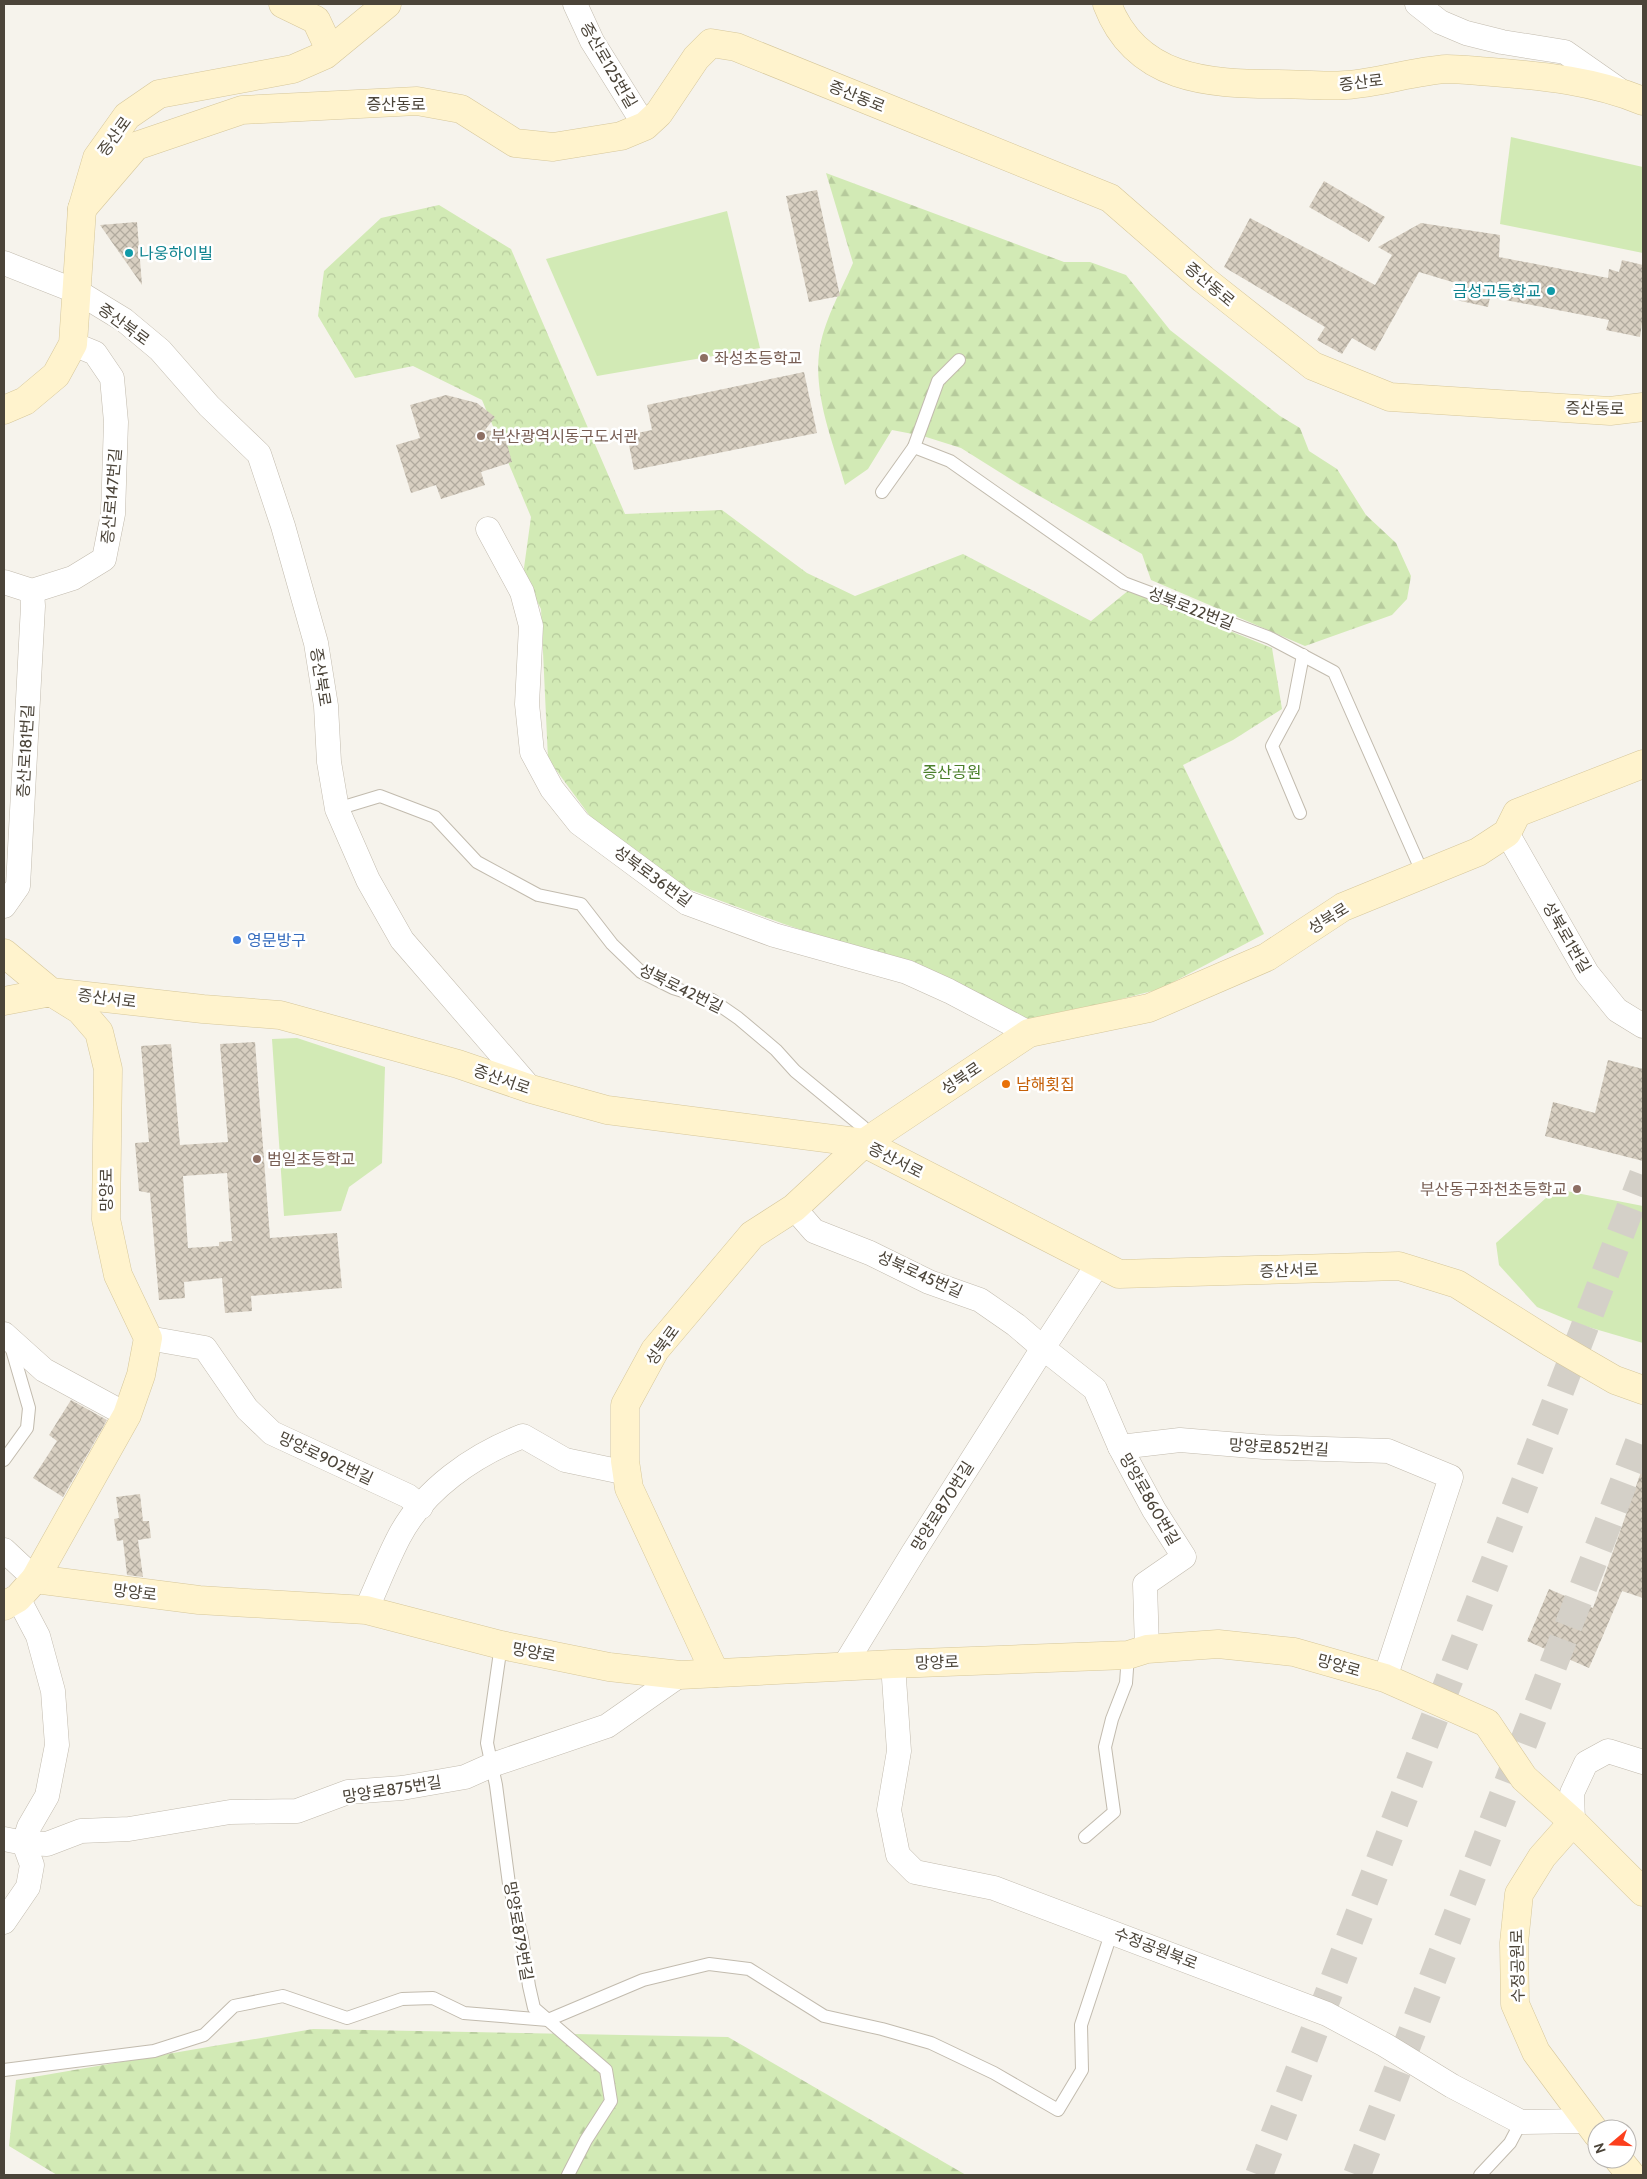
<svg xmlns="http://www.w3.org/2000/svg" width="1647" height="2179" viewBox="0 0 1647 2179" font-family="Cabin,'Noto Sans KR',sans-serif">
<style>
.forest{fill:url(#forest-firs)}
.park{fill:url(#park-crowns)}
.pitch{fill:#d2eab5}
.building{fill:url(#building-cross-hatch);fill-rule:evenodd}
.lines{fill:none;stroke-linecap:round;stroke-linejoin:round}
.highway-tunnel{stroke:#d4d0c8;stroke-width:28;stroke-dasharray:28 14;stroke-linecap:butt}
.lane-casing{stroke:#c2bbae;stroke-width:14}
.street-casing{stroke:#c2bbae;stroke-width:25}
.secondary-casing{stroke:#d6c79b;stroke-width:29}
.lane{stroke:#fff;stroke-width:12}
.street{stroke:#fff;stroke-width:24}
.secondary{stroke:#fff3cd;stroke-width:28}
.culture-dot{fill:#0f9aa8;stroke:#fff;stroke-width:2}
.education-dot{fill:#8d6e63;stroke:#fff;stroke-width:2}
.shop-dot{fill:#3f7fe0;stroke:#fff;stroke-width:2}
.food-dot{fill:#e8710a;stroke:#fff;stroke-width:2}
.labels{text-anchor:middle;stroke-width:5;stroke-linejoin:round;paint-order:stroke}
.street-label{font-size:16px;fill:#4b4439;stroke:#fff}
.culture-label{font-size:16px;fill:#0d838f;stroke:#fff;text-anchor:start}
.education-label{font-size:16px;fill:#785e54;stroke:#fff;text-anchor:start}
.park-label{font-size:16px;fill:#4a7f2a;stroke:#fff}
.shop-label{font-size:16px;fill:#366cbe;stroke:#fff;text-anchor:start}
.food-label{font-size:16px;fill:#c56008;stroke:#fff;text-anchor:start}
</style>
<defs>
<pattern id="forest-firs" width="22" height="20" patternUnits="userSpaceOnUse" patternTransform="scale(1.25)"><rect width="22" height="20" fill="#d2eab5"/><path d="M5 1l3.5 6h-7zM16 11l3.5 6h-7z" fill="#b6ca9c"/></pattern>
<pattern id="park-crowns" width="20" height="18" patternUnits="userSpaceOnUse" patternTransform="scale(1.25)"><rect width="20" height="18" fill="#d2eab5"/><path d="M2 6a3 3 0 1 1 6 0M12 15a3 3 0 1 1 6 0" fill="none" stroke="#b6ca9c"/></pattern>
<pattern id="building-cross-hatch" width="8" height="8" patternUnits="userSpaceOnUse" patternTransform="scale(1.25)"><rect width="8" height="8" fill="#d8cfc1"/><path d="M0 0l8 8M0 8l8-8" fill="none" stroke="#b1aa9e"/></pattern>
</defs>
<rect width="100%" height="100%" fill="#f6f3ec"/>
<!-- forest -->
<g class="forest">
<path d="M826 173 1064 262H1090L1126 275 1170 330 1280 416 1300 428 1309 451 1337 469 1366 515 1396 543 1411 576 1407 599 1392 615 1305 646 1151 580 1142 554 1020 485 961 448 923 436 892 430 868 469 845 485C833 442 814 398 819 353 823 322 841 291 853 263Z"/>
<polygon points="313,2029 728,2037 966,2175 57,2175 9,2146 16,2080"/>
</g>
<!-- park -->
<polygon class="park" points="439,205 511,249 625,514 722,510 807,573 855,596 963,554 1091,621 1129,590 1272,648 1282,709 1233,740 1183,765 1264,934 1160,989 1024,1024 951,980 784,924 675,884 595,823 548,759 541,609 523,575 531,517 482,400 413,366 355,378 318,316 324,271 381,218"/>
<!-- pitch -->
<g class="pitch">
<polygon points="1511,137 1643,167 1643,253 1500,224"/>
<polygon points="727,211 760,348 597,376 546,259"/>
<polygon points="297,1038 385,1067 382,1163 349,1187 341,1211 284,1216 272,1039"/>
<polygon points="1556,1189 1643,1206 1643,1343 1578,1324 1537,1307 1499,1265 1496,1243"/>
</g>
<!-- building -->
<g class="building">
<polygon points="1324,181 1385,217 1369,242 1309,207"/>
<polygon points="817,190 840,296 809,302 786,196"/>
<polygon points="1250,218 1375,285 1392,255 1378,247 1421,223 1500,235 1499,257 1608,278 1609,269 1619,272 1622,260 1643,265 1643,316 1640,337 1606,330 1609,320 1490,297 1488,307 1456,300 1459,284 1419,272 1375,351 1352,338 1342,354 1317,340 1325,327 1224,267"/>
<polygon points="137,222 142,285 100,225"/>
<polygon points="804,372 817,433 634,470 627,435 652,430 647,405"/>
<polygon points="446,395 477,403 495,417 485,430 504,433 512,462 481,472 485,485 441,499 436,485 411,493 396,445 420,438 410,405"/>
<path d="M255 1042 270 1238 337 1233 342 1288 251 1296 252 1311 225 1313 222 1278 184 1282 185 1298 159 1300 150 1193 139 1191 135 1143 149 1142 141 1046 171 1044 180 1145 228 1142 220 1044ZM227 1173 232 1241 219 1242V1246L188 1248 183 1176Z"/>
<polygon points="1608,1060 1643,1069 1643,1161 1545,1136 1553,1102 1595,1113"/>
<polygon points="71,1400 107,1420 63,1497 33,1478 57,1441 49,1435"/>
<polygon points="1641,1472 1643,1473 1643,1598 1622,1591 1589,1668 1527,1641 1549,1589 1593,1608"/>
<polygon points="140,1494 143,1521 149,1521 151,1538 138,1540 143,1577 127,1575 123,1540 117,1541 114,1519 119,1518 116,1497"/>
</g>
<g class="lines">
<!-- highway-tunnel -->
<g class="highway-tunnel">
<polyline points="1259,2175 1643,1175"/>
<polyline points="1357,2175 1643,1432"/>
</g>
<defs>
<g id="lane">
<polyline points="914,447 938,381 959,360"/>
<polyline points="882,492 914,447 950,461 1124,583 1270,638 1334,672 1423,874"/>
<polyline points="337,809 380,796 435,817 477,862 538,895 581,904 612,944 641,972 673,988 712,1000 738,1018 776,1050 795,1071 863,1127 864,1143"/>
<polyline points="1300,813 1272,746 1293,707 1303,655"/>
<polyline points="4,1460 27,1428 29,1408 11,1346"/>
<polyline points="501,1645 487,1743 496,1785 509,1884 522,1938 529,1986 534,2008 606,2070 611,2101 586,2140 568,2175"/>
<polyline points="1085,1837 1114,1812 1105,1747 1112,1719 1126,1683 1128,1655"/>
<polyline points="4,2070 154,2051 204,2035 234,2006 283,1996 347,2018 402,1999 433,1998 464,2013 548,2020 643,1980 709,1964 749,1969 824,2016 882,2029 931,2043 994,2073 1058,2110 1082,2070 1081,2025 1112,1931"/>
<polyline points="1480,2175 1510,2143 1521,2122"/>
</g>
<g id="street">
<polyline points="575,4 592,41 645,126"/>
<polyline points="1417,4 1440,22 1466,33 1502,42 1565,52 1618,89"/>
<polyline points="4,263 78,292 124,320 160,350 209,406 259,454 283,526 316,643 326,706 329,762 337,809 368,880 402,940 531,1089"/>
<polyline points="488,529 522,592 531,626 527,704 532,752 552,789 579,823 687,903 774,935 907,972 949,991 1029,1033"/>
<polyline points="4,582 32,591 73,578 104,559 113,514 116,422 112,378 95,353 73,344"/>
<polyline points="1507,833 1587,973 1617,1010 1643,1026"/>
<polyline points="4,906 18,886 33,606 32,591"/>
<polyline points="794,1208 814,1231 870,1253 929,1282 980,1300 1016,1325 1043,1348 913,1553 844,1666"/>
<polyline points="1098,1264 1043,1348 1095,1389 1120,1447 1180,1440 1264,1447 1388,1451 1451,1477 1385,1678"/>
<polyline points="4,1334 44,1370 127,1415"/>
<polyline points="148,1338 205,1348 247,1409 272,1433 408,1496 421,1507"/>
<polyline points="1120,1447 1154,1510 1184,1557 1145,1584 1147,1649"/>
<polyline points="4,1550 35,1579"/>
<path d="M366 1610C377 1586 387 1560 399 1537 424 1489 474 1455 523 1436L565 1460 627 1473"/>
<polyline points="893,1664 899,1751 889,1810 898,1855 915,1872 994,1888 1327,2014 1385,2045 1452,2086 1521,2122 1586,2121"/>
<polyline points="1573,1822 1572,1793 1586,1763 1608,1751 1643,1762"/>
<polyline points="4,1839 24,1843 47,1844 81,1831 129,1829 230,1812 297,1811 348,1792 402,1788 465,1777 492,1765 607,1726 680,1675"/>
<polyline points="4,1922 28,1887 32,1865 24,1843 29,1827 47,1796 57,1745 53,1691 38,1636 18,1598"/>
</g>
<g id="secondary">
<polyline points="283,4 316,20 330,50"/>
<path d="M1107 4C1136 80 1208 84 1278 84 1300 84 1324 87 1346 85 1380 83 1413 71 1447 69 1461 69 1477 71 1492 72 1545 76 1594 81 1643 101"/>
<polyline points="82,209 136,146 242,110 417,101 461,109 515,143 553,147 621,136 645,126 659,113 696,58 711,43 736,47 1110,198 1203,279 1313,366 1390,397 1610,411 1643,407"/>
<polyline points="4,410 25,401 56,375 73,344 82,209 97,158 127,116 159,94 293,69 325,55 387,4"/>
<polyline points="4,953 51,992 203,1009 280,1015 458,1064 531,1089 607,1110 864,1143 1119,1274 1399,1266 1457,1284 1551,1343 1615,1380 1643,1390"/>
<polyline points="4,1001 51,992 80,1010 99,1032 108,1069 106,1219 118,1275 148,1338 141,1375 127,1415 35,1579 199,1600 366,1610 501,1645 609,1667 680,1675 893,1664 1128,1655 1147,1649 1218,1644 1294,1652 1385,1678 1487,1723 1524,1778 1573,1822 1643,1892"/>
<polyline points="4,1606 18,1598 35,1579"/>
<polyline points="715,1673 629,1488 625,1461 625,1405 655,1350 752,1235 794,1208 864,1143 1029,1033 1149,1008 1267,957 1343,907 1478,852 1507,833 1517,813 1643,764"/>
<polyline points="1573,1822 1542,1857 1519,1894 1514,1943 1515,2004 1536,2052 1597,2134"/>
<polyline points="1618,2159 1631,2175"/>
</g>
</defs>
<!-- lane casing -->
<use href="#lane" class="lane-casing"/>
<!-- street casing -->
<use href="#street" class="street-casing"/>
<!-- secondary casing -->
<use href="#secondary" class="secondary-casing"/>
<!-- lane -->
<use href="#lane" class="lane"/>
<!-- street -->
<use href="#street" class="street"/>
<!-- secondary -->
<use href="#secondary" class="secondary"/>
</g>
<!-- markers -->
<g class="culture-dot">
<circle cx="129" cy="253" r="5"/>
<circle cx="1551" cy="291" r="5"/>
</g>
<g class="education-dot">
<circle cx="704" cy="358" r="5"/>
<circle cx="481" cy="436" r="5"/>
<circle cx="257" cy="1159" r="5"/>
<circle cx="1577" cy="1189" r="5"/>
</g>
<circle class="shop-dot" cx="237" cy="940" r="5"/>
<circle class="food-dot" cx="1006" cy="1084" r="5"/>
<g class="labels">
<!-- street labels -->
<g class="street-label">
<text transform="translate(609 65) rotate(60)" y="6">증산로125번길</text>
<text transform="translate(1361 82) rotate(-7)" y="6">증산로</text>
<text transform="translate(857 96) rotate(22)" y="6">증산동로</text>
<text x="396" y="110">증산동로</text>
<text transform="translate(114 136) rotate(-54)" y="6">증산로</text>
<text transform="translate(1210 284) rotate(40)" y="6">증산동로</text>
<text transform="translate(124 324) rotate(36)" y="6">증산북로</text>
<text transform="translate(1595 408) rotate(1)" y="6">증산동로</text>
<text transform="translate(111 496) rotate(-85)" y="6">증산로147번길</text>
<text transform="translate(1191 608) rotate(21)" y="6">성북로22번길</text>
<text transform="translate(321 677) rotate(81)" y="6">증산북로</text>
<text transform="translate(25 751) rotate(-87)" y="6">증산로181번길</text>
<text transform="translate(653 876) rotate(36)" y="6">성북로36번길</text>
<text transform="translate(1328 918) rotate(-32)" y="6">성북로</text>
<text transform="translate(1567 937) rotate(60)" y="6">성북로1번길</text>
<text transform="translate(681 988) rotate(26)" y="6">성북로42번길</text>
<text transform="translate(107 998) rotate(7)" y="6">증산서로</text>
<text transform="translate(961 1078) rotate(-34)" y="6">성북로</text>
<text transform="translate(502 1079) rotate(19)" y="6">증산서로</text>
<text transform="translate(896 1160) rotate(27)" y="6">증산서로</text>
<text transform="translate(106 1190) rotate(-90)" y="6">망양로</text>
<text transform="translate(1289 1270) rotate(-2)" y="6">증산서로</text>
<text transform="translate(920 1274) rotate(24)" y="6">성북로45번길</text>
<text transform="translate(662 1345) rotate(-54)" y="6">성북로</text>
<text transform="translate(1279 1447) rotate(3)" y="6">망양로852번길</text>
<text transform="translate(326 1458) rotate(25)" y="6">망양로902번길</text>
<text transform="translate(1150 1499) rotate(60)" y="6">망양로860번길</text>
<text transform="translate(942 1506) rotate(-58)" y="6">망양로870번길</text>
<text transform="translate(135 1592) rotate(7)" y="6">망양로</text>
<text transform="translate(534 1652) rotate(11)" y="6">망양로</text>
<text transform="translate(937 1662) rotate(-2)" y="6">망양로</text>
<text transform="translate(1339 1665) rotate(16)" y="6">망양로</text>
<text transform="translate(392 1789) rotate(-9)" y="6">망양로875번길</text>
<text transform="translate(519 1931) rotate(80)" y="6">망양로879번길</text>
<text transform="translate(1156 1948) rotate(21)" y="6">수정공원북로</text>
<text transform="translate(1517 1966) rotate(-91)" y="6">수정공원로</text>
</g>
<!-- culture labels -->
<g class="culture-label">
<text x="139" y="259">나웅하이빌</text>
<text x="1541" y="297" text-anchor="end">금성고등학교</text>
</g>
<!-- education labels -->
<g class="education-label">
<text x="714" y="364">좌성초등학교</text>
<text x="491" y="442">부산광역시동구도서관</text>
<text x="267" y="1165">범일초등학교</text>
<text x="1567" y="1195" text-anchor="end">부산동구좌천초등학교</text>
</g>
<!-- park labels -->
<g class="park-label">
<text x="952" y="778">증산공원</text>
</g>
<!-- shop labels -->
<g class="shop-label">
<text x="247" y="946">영문방구</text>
</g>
<!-- food labels -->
<g class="food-label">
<text x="1016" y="1090">남해횟집</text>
</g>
</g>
<!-- border -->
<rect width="1647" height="2179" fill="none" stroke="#4b4439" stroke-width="10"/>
<!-- north arrow -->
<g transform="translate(1612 2144) rotate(251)"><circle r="24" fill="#ffffff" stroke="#b7b4b0"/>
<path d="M0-4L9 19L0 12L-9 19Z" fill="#fc3f1d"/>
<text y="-8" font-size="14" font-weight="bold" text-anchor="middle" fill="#4b4439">N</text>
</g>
</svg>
